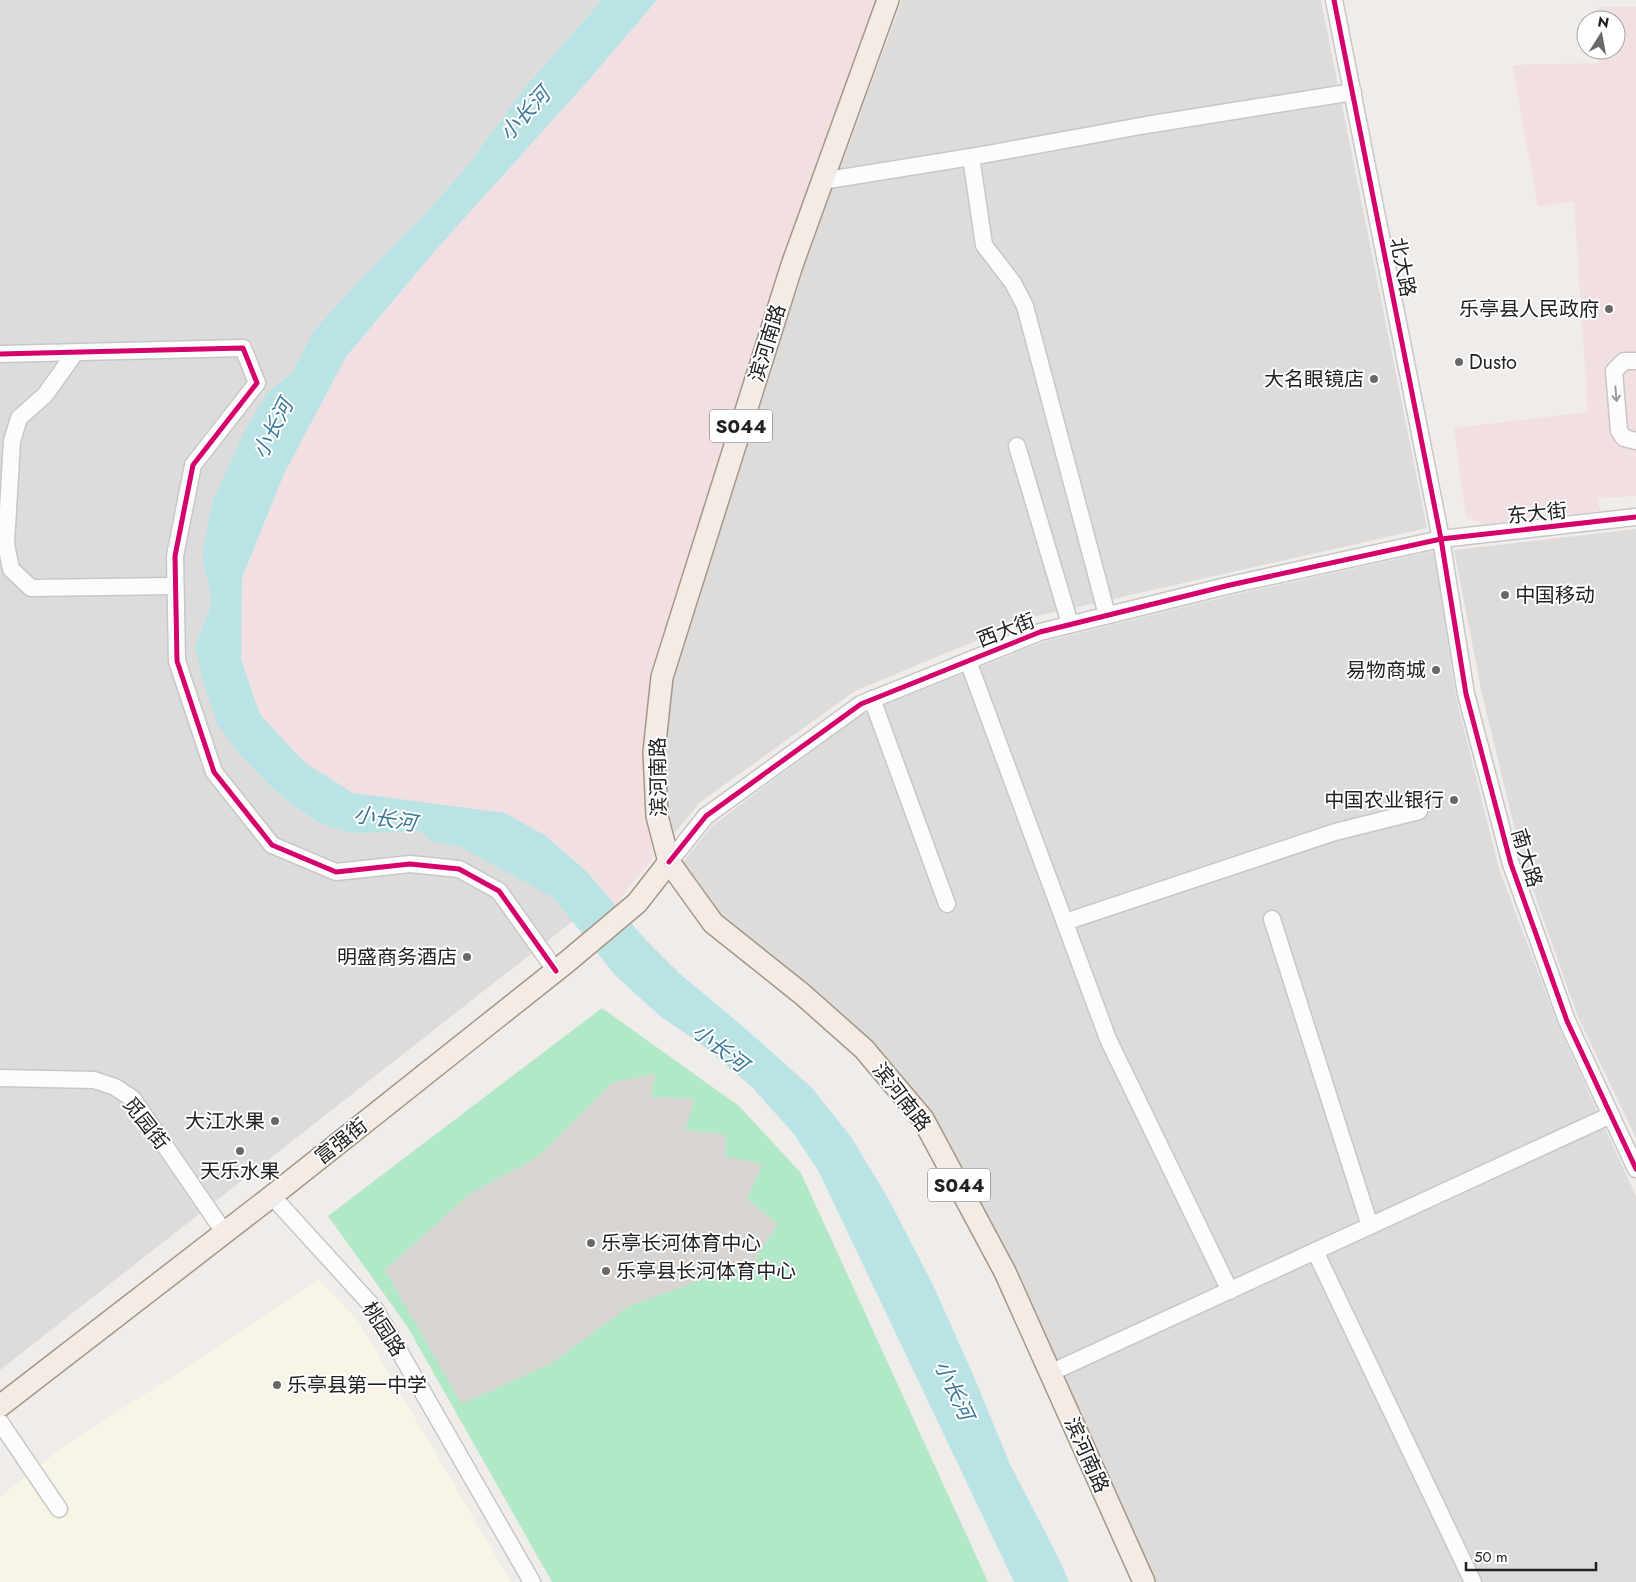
<svg xmlns="http://www.w3.org/2000/svg" width="1636" height="1582" viewBox="0 0 1636 1582" font-family="Jost,'Noto Sans SC',sans-serif">
<style>
.residential{fill:#dedcdb}
.commercial{fill:#f2dfe1}
.education{fill:#f8f4e6}
.pitch{fill:#b1e9c8}
.water{fill:#bae3e5}
.lines{fill:none;stroke-linecap:round;stroke-linejoin:round}
.river{stroke:#bae3e5;stroke-width:31}
.building{fill:#d7d4d2}
.minor-casing{stroke:#c8c7c6;stroke-width:19}
.major-casing{stroke:#a69685;stroke-width:24}
.minor{stroke:#fdfcfc;stroke-width:16}
.major{stroke:#f2ebe6;stroke-width:21}
.cycleway-casing{stroke:#fff;stroke-width:8}
.cycleway{stroke:#d6006c;stroke-width:5}
.oneway{stroke:#9a9999}
.poi-dot{fill:#696867;stroke:#fff;stroke-width:2}
.labels{text-anchor:middle;stroke-width:4;stroke-linejoin:round;paint-order:stroke}
.shield{fill:#fff;stroke:#646464;stroke-width:1}
.shield-label{font-size:19px;font-weight:bold;fill:#212121}
.street-label{font-size:20px;fill:#212121;stroke:#fff}
.poi-label{font-size:20px;fill:#212121;stroke:#fff;text-anchor:end}
.water-label{font-size:21px;font-style:italic;fill:#3a7998;stroke:#fff}
</style>
<rect width="100%" height="100%" fill="#efecea"/>
<!-- residential -->
<g class="residential">
<polygon points="0,0 602,0 522,91 468,165 426,213 360,280 314,330 292,373 269,391 203,565 210,588 211,606 195,646 272,788 294,806 319,823 351,833 444,831 480,839 511,854 545,887 573,921 0,1370"/>
<polygon points="902,0 1321,0 1427,528 1033,617 855,691 699,803 675,833 666,811 666,752 673,680 804,267"/>
<polygon points="1636,529 1636,1138 1578,1017 1522,859 1482,694 1454,550"/>
<polygon points="1434,551 1456,697 1499,869 1558,1025 1636,1196 1636,1582 1153,1582 931,1112 719,916 683,862 713,825 865,712 1043,642 1233,595"/>
</g>
<!-- commercial -->
<g class="commercial">
<polygon points="657,0 878,0 782,263 650,675 643,753 646,817 654,857 623,895 618,908 586,871 546,836 416,803 353,793 304,762 260,714 241,659 242,578 284,474 346,357 434,252 587,82"/>
<polygon points="1596,7 1636,7 1636,496 1597,498 1600,511 1484,524 1466,516 1454,428 1588,412 1574,201 1538,206 1512,65 1599,63 1599,50 1616,50 1616,20 1597,20"/>
</g>
<!-- education -->
<polygon class="education" points="319,1280 357,1319 511,1582 0,1582 0,1497 58,1451"/>
<!-- pitch -->
<polygon class="pitch" points="602,1008 739,1106 801,1173 988,1582 552,1582 407,1326 328,1216"/>
<!-- water -->
<polygon class="water" points="602,0 657,0 587,82 434,252 346,357 284,474 242,578 241,659 260,714 304,762 353,793 505,813 546,836 586,871 645,939 679,973 740,1024 812,1088 851,1137 889,1200 933,1285 971,1370 1010,1464 1059,1559 1069,1582 1014,1582 819,1172 794,1134 752,1087 700,1043 661,1017 615,975 545,887 511,854 480,839 444,831 351,833 319,823 294,806 272,788 240,755 217,724 201,673 195,646 211,606 210,588 203,565 203,550 212,503 243,434 269,391 292,373 314,330 360,280 426,213 468,165 522,91"/>
<g class="lines">
<!-- river -->
<polyline class="river" points="438,827 466,832 555,881"/>
</g>
<!-- building -->
<polygon class="building" points="655,1074 651,1097 695,1099 685,1130 726,1135 725,1157 762,1164 747,1199 778,1224 754,1261 629,1306 552,1363 462,1404 385,1270 471,1193 538,1157 613,1082"/>
<g class="lines">
<defs>
<g id="minor">
<polyline points="1334,0 1441,539 1466,694 1511,864 1567,1021 1636,1169"/>
<polyline points="971,157 1146,125 1353,92"/>
<polyline points="822,181 971,157 984,245 1013,283 1025,306 1107,615"/>
<polyline points="75,353 45,395 19,418 12,441 6,544 11,569 31,588 175,586"/>
<polyline points="0,354 243,348 257,383 193,465 175,556 177,661 214,772 272,845 336,872 410,864 459,869 499,891 556,971"/>
<polyline points="1636,361 1624,361 1614,371 1619,431 1624,438 1636,441"/>
<polyline points="1017,446 1070,624"/>
<polyline points="968,661 1108,1039 1230,1291"/>
<polyline points="872,699 947,904"/>
<polyline points="669,862 706,816 861,704 1040,632 1230,585 1441,539 1636,517"/>
<polyline points="1272,919 1370,1226"/>
<polyline points="1065,922 1335,832 1419,811"/>
<polyline points="0,1078 94,1080 115,1087 133,1099 224,1232"/>
<polyline points="272,1196 375,1309 532,1582"/>
<polyline points="1315,1251 1473,1582"/>
<polyline points="1050,1373 1611,1115"/>
<polyline points="0,1422 59,1509"/>
</g>
<g id="major">
<polyline points="888,0 792,265 662,677 654,752 657,816 669,862 713,923 802,994 864,1049 923,1119 1005,1272 1144,1582"/>
<polyline points="0,1406 272,1196 568,961 637,903 669,862"/>
</g>
</defs>
<!-- minor casing -->
<use href="#minor" class="minor-casing"/>
<!-- major casing -->
<use href="#major" class="major-casing"/>
<!-- minor -->
<use href="#minor" class="minor"/>
<!-- major -->
<use href="#major" class="major"/>
<defs>
<g id="cycleway">
<polyline points="1334,0 1441,539 1466,694 1511,864 1567,1021 1636,1169"/>
<polyline points="0,354 243,348 257,383 193,465 175,556 177,661 214,772 272,845 336,872 410,864 459,869 499,891 556,971"/>
<polyline points="669,862 706,816 861,704 1040,632 1230,585 1441,539 1636,517"/>
</g>
</defs>
<!-- cycleway casing -->
<use href="#cycleway" class="cycleway-casing"/>
<!-- cycleway -->
<use href="#cycleway" class="cycleway"/>
</g>
<!-- one-way arrows -->
<defs><path id="oneway-shaft" d="M-6 0H5M1.5-3L5.5 0L1.5 3" fill="none" stroke-width="1.6" stroke-linecap="round" stroke-linejoin="round" transform="scale(1.25)"/></defs>
<use class="oneway" href="#oneway-shaft" transform="translate(1616 394) rotate(85)"/>
<!-- markers -->
<g class="poi-dot">
<circle cx="1609" cy="309" r="5"/>
<circle cx="1459" cy="362" r="5"/>
<circle cx="1374" cy="379" r="5"/>
<circle cx="1505" cy="595" r="5"/>
<circle cx="1436" cy="670" r="5"/>
<circle cx="1454" cy="800" r="5"/>
<circle cx="467" cy="957" r="5"/>
<circle cx="275" cy="1121" r="5"/>
<circle cx="240" cy="1151" r="5"/>
<circle cx="591" cy="1243" r="5"/>
<circle cx="606" cy="1271" r="5"/>
<circle cx="277" cy="1385" r="5"/>
</g>
<g class="labels">
<!-- shield labels -->
<g class="shield">
<rect x="710" y="409.5" width="62" height="33" rx="4"/>
<rect x="928" y="1168.5" width="62" height="33" rx="4"/>
</g>
<g class="shield-label">
<text x="741" y="433">S044</text>
<text x="959" y="1192">S044</text>
</g>
<!-- street labels -->
<g class="street-label">
<text transform="translate(1403 267) rotate(79)" y="7">北大路</text>
<text transform="translate(767 343) rotate(-73)" y="7">滨河南路</text>
<text transform="translate(1537 513) rotate(-6)" y="7">东大街</text>
<text transform="translate(1006 630) rotate(-21)" y="7">西大街</text>
<text transform="translate(658 777) rotate(-91)" y="7">滨河南路</text>
<text transform="translate(1527 858) rotate(73)" y="7">南大路</text>
<text transform="translate(902 1097) rotate(52)" y="7">滨河南路</text>
<text transform="translate(146 1123) rotate(52)" y="7">觅园街</text>
<text transform="translate(341 1141) rotate(-38)" y="7">富强街</text>
<text transform="translate(384 1329) rotate(57)" y="7">桃园路</text>
<text transform="translate(1087 1455) rotate(66)" y="7">滨河南路</text>
</g>
<!-- poi labels -->
<g class="poi-label">
<text x="1599" y="316">乐亭县人民政府</text>
<text x="1469" y="369" text-anchor="start">Dusto</text>
<text x="1364" y="386">大名眼镜店</text>
<text x="1515" y="602" text-anchor="start">中国移动</text>
<text x="1426" y="677">易物商城</text>
<text x="1444" y="807">中国农业银行</text>
<text x="457" y="964">明盛商务酒店</text>
<text x="265" y="1128">大江水果</text>
<text x="240" y="1178" text-anchor="middle">天乐水果</text>
<text x="601" y="1250" text-anchor="start">乐亭长河体育中心</text>
<text x="616" y="1278" text-anchor="start">乐亭县长河体育中心</text>
<text x="287" y="1392" text-anchor="start">乐亭县第一中学</text>
</g>
<!-- water labels -->
<g class="water-label">
<text transform="translate(525 114) rotate(-48)" y="7">小长河</text>
<text transform="translate(273 429) rotate(-63)" y="7">小长河</text>
<text transform="translate(385 819) rotate(9)" y="7">小长河</text>
<text transform="translate(720 1048) rotate(38)" y="7">小长河</text>
<text transform="translate(954 1390) rotate(65)" y="7">小长河</text>
</g>
</g>
<!-- north arrow -->
<g transform="translate(1601 35) rotate(11)"><circle r="24" fill="#ffffff" stroke="#a6a6a6"/>
<path d="M0-4L9 19L0 12L-9 19Z" fill="#696867"/>
<text y="-8" font-size="14" font-weight="bold" text-anchor="middle" fill="#212121">N</text>
</g>
<!-- scale -->
<path d="M1466 1562v8h130v-8" fill="none" stroke="#212121" stroke-width="2.5"/>
<text x="1474" y="1562" font-size="15" fill="#212121" stroke="#ffffff" stroke-width="4" paint-order="stroke">50 m</text>
</svg>
